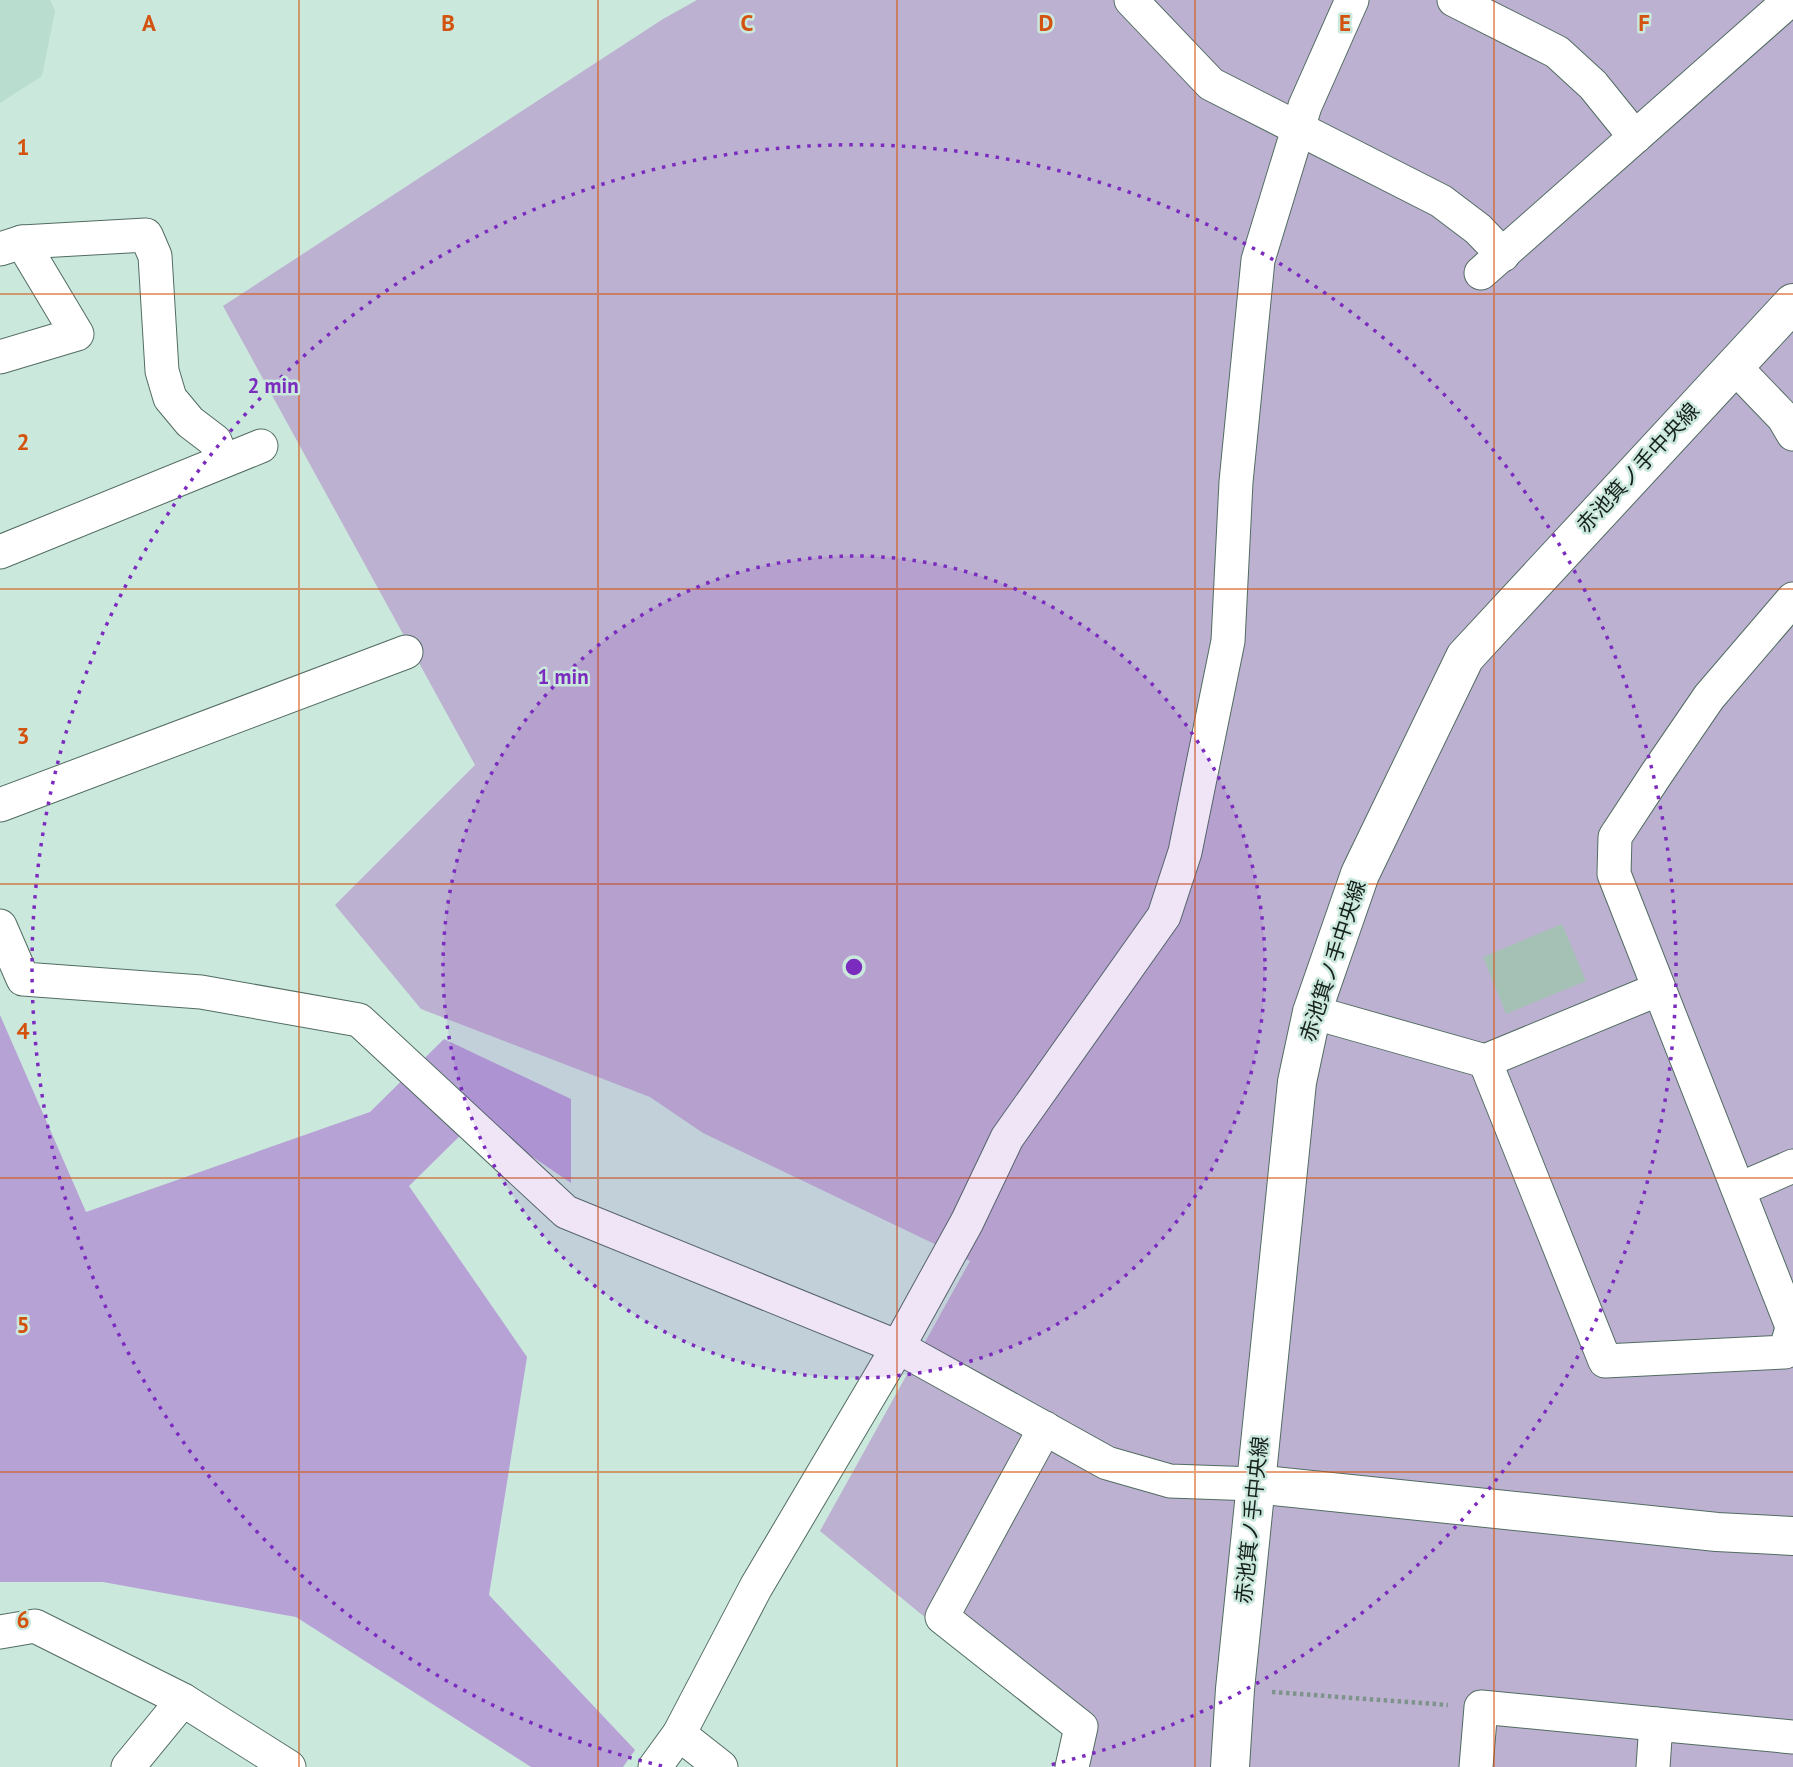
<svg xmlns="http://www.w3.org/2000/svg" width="1793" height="1767" viewBox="0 0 1793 1767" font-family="'PT Sans','Noto Sans JP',sans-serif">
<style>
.built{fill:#b9ddce}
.green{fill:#bdb1d1}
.forest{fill:#b6a2d5}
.building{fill:#a5c1b6}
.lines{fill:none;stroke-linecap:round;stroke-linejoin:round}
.street-casing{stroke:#526c62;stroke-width:35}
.secondary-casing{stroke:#526c62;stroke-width:40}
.path{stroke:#7e938b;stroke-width:4.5;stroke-dasharray:3.5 3.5;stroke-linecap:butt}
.street{stroke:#fff;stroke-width:33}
.secondary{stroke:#fff;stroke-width:38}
.grid{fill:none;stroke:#d3530e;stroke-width:2;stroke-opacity:0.55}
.ring{fill:none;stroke:#7b2cbf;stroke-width:3.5;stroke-dasharray:3.5 7}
.labels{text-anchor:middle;stroke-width:5;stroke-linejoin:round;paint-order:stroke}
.street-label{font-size:21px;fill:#16201c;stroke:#cbe8dd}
.grid-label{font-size:23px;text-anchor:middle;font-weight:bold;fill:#d3530e;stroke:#cbe8dd;stroke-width:5;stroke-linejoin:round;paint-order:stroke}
.centre{fill:#7b2cbf;stroke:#cbe8dd;stroke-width:3.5}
.ring-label{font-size:21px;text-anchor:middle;font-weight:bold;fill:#7b2cbf;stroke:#cbe8dd;stroke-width:5;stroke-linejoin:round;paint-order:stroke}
</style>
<rect width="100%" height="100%" fill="#cbe8dd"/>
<!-- built -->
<polygon class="built" points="0,0 50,0 55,11 42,76 0,103"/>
<!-- green -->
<polygon class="green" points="697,0 1793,0 1793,1767 1073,1767 1078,1743 820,1531 970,1261 703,1133 650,1097 421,1009 335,905 475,765 223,306 663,19"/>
<!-- forest -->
<polygon class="forest" points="0,1015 86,1212 370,1112 444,1039 571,1099 571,1183 477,1119 409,1186 527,1357 489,1595 635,1750 623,1767 531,1767 296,1617 103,1582 0,1582"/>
<!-- building -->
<polygon class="building" points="1562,924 1586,981 1506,1014 1483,957"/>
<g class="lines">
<!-- street casing -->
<g class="street-casing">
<g id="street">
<polyline points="1131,0 1211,84 1441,201 1478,229 1503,255"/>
<polyline points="1454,0 1557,52 1593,85 1635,137"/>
<polyline points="22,242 146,235 155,256 162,371 170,398 190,422 215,441 223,461"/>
<polyline points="0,249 22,242 77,334 0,357"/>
<polyline points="1481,273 1790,0"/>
<polyline points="1733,365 1783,417 1793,434"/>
<polyline points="0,552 261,446"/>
<polyline points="1793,599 1709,697 1657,773 1615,837 1614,874 1793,1329"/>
<polyline points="0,805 406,652"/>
<polyline points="0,926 23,979 201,992 359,1020 566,1212 898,1347 1107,1463 1170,1481 1255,1484"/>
<polyline points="1312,1012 1485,1061 1659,989"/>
<polyline points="1485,1061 1605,1361 1785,1352 1792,1328"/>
<polyline points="1740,1189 1793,1166"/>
<polyline points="1045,1428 942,1617 1081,1727 1072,1767"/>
<polyline points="0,1632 35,1626 183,1700 289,1767"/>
<polyline points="679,1734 721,1767"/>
<polyline points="128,1767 183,1700"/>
<polyline points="655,1767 679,1734 756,1587 898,1347 967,1222 1007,1138 1164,916 1185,852 1228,641 1236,482 1258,260 1305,106 1352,0"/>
<polyline points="1476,1767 1481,1707 1656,1724"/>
<polyline points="1653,1767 1656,1724 1793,1737"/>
</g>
</g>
<!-- secondary casing -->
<g class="secondary-casing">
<g id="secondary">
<polyline points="1255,1484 1717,1532 1793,1536"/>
<polyline points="1230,1767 1235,1689 1297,1082 1312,1012 1360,874 1465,657 1793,303"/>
</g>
</g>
<!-- path -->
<polyline class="path" points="1272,1692 1448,1705"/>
<!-- street -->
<use href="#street" class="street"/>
<!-- secondary -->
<use href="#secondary" class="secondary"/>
</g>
<!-- grid -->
<path class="grid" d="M299,0V1767M598,0V1767M897,0V1767M1195,0V1767M1494,0V1767M0,294H1793M0,589H1793M0,884H1793M0,1178H1793M0,1472H1793"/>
<!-- distance rings -->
<circle cx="854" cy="967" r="411" fill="#7b2cbf" fill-opacity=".12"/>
<g class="ring">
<circle cx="854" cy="967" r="411"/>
<path d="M662 1766A822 822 0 1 1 1046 1766"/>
</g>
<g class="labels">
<!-- street labels -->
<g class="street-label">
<text transform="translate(1638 468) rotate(-47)" y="7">赤池箕ノ手中央線</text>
<text transform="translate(1333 961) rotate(-72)" y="7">赤池箕ノ手中央線</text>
<text transform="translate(1252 1520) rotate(-84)" y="7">赤池箕ノ手中央線</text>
</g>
</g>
<g class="grid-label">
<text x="149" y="31">A</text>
<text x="448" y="31">B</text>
<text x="747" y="31">C</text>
<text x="1046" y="31">D</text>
<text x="1345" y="31">E</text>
<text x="1644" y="31">F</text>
<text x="23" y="155">1</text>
<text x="23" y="450">2</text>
<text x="23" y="744">3</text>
<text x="23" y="1039">4</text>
<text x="23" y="1333">5</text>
<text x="23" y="1628">6</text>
</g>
<circle cx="854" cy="967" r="10" class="centre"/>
<g class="ring-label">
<text x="273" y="393">2 min</text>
<text x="563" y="684">1 min</text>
</g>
</svg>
